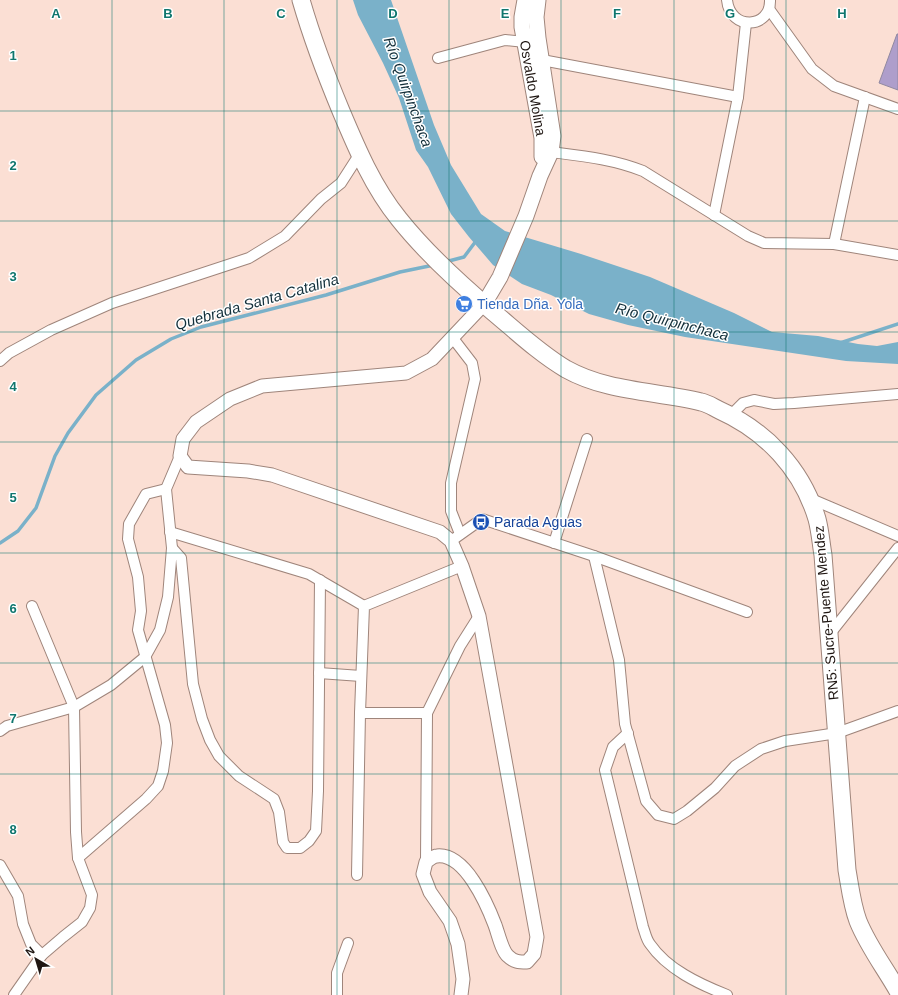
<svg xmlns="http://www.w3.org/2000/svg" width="898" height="995" viewBox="0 0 898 995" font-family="Helvetica,sans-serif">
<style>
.water{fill:#7ab1c9}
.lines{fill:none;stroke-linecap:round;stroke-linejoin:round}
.stream{stroke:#7ab1c9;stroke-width:3.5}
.building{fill:#ae9ecb;stroke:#9189a0}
.minor-casing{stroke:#9f857b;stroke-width:12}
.tertiary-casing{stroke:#9f857b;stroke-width:15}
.secondary-casing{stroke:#9f857b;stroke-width:17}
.trunk-casing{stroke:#9f857b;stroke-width:19}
.minor{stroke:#fff;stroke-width:10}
.tertiary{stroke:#fff;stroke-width:13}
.secondary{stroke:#fff;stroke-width:15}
.trunk{stroke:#fff;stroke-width:17}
.grid{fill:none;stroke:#0f766e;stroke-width:1;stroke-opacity:0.55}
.labels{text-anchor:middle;stroke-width:3;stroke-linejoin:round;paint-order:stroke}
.street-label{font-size:14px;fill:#1f1612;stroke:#fff}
.shop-label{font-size:14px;fill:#366cbe;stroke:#fff;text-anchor:start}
.transit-label{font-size:14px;fill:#164399;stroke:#fff;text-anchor:start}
.water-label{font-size:15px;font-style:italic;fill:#132f3a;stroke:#fff}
.grid-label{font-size:13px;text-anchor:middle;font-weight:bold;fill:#0f766e;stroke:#fff;stroke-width:3;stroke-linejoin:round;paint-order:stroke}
</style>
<rect width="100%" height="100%" fill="#fbdfd4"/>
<!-- water -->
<polygon class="water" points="353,0 391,0 434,125 451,165 481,214 505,231 581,254 650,277 734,313 772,332 818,336 858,344 877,346 898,342 898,364 846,361 685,337 628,325 589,314 551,295 522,284 493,265 469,237 451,214 428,167 416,150 399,98 383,63 358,15"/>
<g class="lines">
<!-- stream -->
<g class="stream">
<polyline points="445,262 464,257 476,241"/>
<polyline points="840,343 898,324"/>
<polyline points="0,543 18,531 36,508 55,456 68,433 96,395 136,360 171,339 201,327 326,295 400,272 434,265"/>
</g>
</g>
<!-- building -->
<polygon class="building" points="897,34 898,34 898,90 879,83"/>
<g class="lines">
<!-- minor casing -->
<g class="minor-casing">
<g id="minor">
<path d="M727,0C730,31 771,29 770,0"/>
<polyline points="769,9 812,69 834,86 898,109"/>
<polyline points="438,58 505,40 525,42 529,41"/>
<polyline points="536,62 542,60 738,97"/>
<path d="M551,152C582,156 613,159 643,171L748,236L764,243L834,244L898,255"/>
<polyline points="714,215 738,97 746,23"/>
<polyline points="834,244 865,97"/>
<polyline points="452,337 472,363 475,379 451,483 451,511 460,534"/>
<polyline points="0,361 9,353 51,330 112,303 249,258 285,236 321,199 341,183 359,155"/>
<polyline points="731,415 743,403 754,400 774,404 794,403 898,394"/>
<polyline points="809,498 898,536"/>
<polyline points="170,532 309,574 364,606"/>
<polyline points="451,541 482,519 594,556 747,612"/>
<polyline points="554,543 587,439"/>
<polyline points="172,548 181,558 193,684 202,719 210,740 219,756 239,776 274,799 279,812 283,842 287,848 300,848 309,841 316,831 318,791 320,580"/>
<polyline points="594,556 619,660 625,724 646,801 658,815 674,819 687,811 715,788 735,766 761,749 785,741 837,733 898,711"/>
<polyline points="829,635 898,548"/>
<polyline points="319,673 361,676"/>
<polyline points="360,713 427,713"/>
<polyline points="0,731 7,726 74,707 111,685 145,657 160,630 168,597 172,548 166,489 180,456"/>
<path d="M628,733L613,747L605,770L643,927C645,932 646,939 650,944C667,969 699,984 727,995"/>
<polyline points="78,858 146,799 158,786 163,771 167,743 165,725 138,630 141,611 138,577 128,539 129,524 146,494 166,489"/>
<polyline points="426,862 427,713 460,646 479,616"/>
<polyline points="0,865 18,896 23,924 31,944 42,955"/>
<polyline points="357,875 360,713 364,606 462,566"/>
<polyline points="14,995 42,955 63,937 82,922 90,908 92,895 78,858 76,832 74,707 32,606"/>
<polyline points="337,995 337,973 348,943"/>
</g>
</g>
<!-- tertiary casing -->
<g class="tertiary-casing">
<path id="tertiary" d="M461,995L463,979L458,944L450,921L430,892L423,874L426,862C429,860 433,856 437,856C465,853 487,904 495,925C498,933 502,951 508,956C514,962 519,962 527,962L534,954L537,937L479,616L462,566L451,541L440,532L272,475L248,471L188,467L180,456L183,439L196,422L230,399L262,386L406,373L432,359L484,304"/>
</g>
<!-- secondary casing -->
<g class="secondary-casing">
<g id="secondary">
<polyline points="525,0 522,17 522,27 542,138 542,157"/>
<polyline points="484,304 500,277 526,216 540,176 551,152 553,136 538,38 536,17 538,0"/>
</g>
</g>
<!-- trunk casing -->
<g class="trunk-casing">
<path id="trunk" d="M301,0C312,38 326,75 341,111C357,149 373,187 399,219C426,253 459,283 492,311C516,331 539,353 566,369C607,392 656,391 701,402C707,403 713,407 719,410C766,431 802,469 817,519C820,530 821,543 823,555L847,870C850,887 852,905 858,921C868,946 885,968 898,991"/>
</g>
<!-- minor -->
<use href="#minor" class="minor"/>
<!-- tertiary -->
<use href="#tertiary" class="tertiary"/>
<!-- secondary -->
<use href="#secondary" class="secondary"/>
<!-- trunk -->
<use href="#trunk" class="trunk"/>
</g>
<!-- grid -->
<path class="grid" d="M112,0V995M224,0V995M337,0V995M449,0V995M561,0V995M674,0V995M786,0V995M0,111H898M0,221H898M0,332H898M0,442H898M0,553H898M0,663H898M0,774H898M0,884H898"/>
<!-- icons -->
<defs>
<g id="supermarket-disc" transform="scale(0.9)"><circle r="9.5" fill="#3f7fe0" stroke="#fff"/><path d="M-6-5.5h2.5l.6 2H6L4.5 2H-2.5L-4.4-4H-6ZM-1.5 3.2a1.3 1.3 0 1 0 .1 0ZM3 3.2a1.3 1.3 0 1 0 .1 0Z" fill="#fff"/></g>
<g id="bus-disc" transform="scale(0.9)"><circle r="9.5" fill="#1a4fb4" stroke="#fff"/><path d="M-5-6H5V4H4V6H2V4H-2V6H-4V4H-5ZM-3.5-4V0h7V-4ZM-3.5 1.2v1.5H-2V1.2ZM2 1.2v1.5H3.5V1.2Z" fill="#fff"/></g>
</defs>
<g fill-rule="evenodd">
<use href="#supermarket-disc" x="464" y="304"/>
<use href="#bus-disc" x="481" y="522"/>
</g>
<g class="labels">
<!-- street labels -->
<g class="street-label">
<text transform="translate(533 88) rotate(80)" y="5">Osvaldo Molina</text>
<text transform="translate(826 613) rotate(-95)" y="5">RN5: Sucre-Puente Mendez</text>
</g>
<!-- shop labels -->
<g class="shop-label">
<text x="477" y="309">Tienda Dña. Yola</text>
</g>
<!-- transit labels -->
<g class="transit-label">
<text x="494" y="527">Parada Aguas</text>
</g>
<!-- water labels -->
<g class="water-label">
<text transform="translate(408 92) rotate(70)" y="5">Río Quirpinchaca</text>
<text transform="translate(257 302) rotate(-16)" y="5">Quebrada Santa Catalina</text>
<text transform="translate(672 322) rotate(14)" y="5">Río Quirpinchaca</text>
</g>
</g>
<g class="grid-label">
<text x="56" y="18">A</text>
<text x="168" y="18">B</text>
<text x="281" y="18">C</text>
<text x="393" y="18">D</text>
<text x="505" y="18">E</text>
<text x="617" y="18">F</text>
<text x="730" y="18">G</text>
<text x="842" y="18">H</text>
<text x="13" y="60">1</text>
<text x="13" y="170">2</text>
<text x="13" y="281">3</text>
<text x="13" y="391">4</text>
<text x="13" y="502">5</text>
<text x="13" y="613">6</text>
<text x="13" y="723">7</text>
<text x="13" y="834">8</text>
</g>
<!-- north arrow -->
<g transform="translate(36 959) rotate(322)" stroke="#ffffff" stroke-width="3" paint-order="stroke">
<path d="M0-3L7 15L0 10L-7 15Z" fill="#1f1612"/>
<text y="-6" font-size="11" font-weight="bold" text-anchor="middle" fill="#1f1612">N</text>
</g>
</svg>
